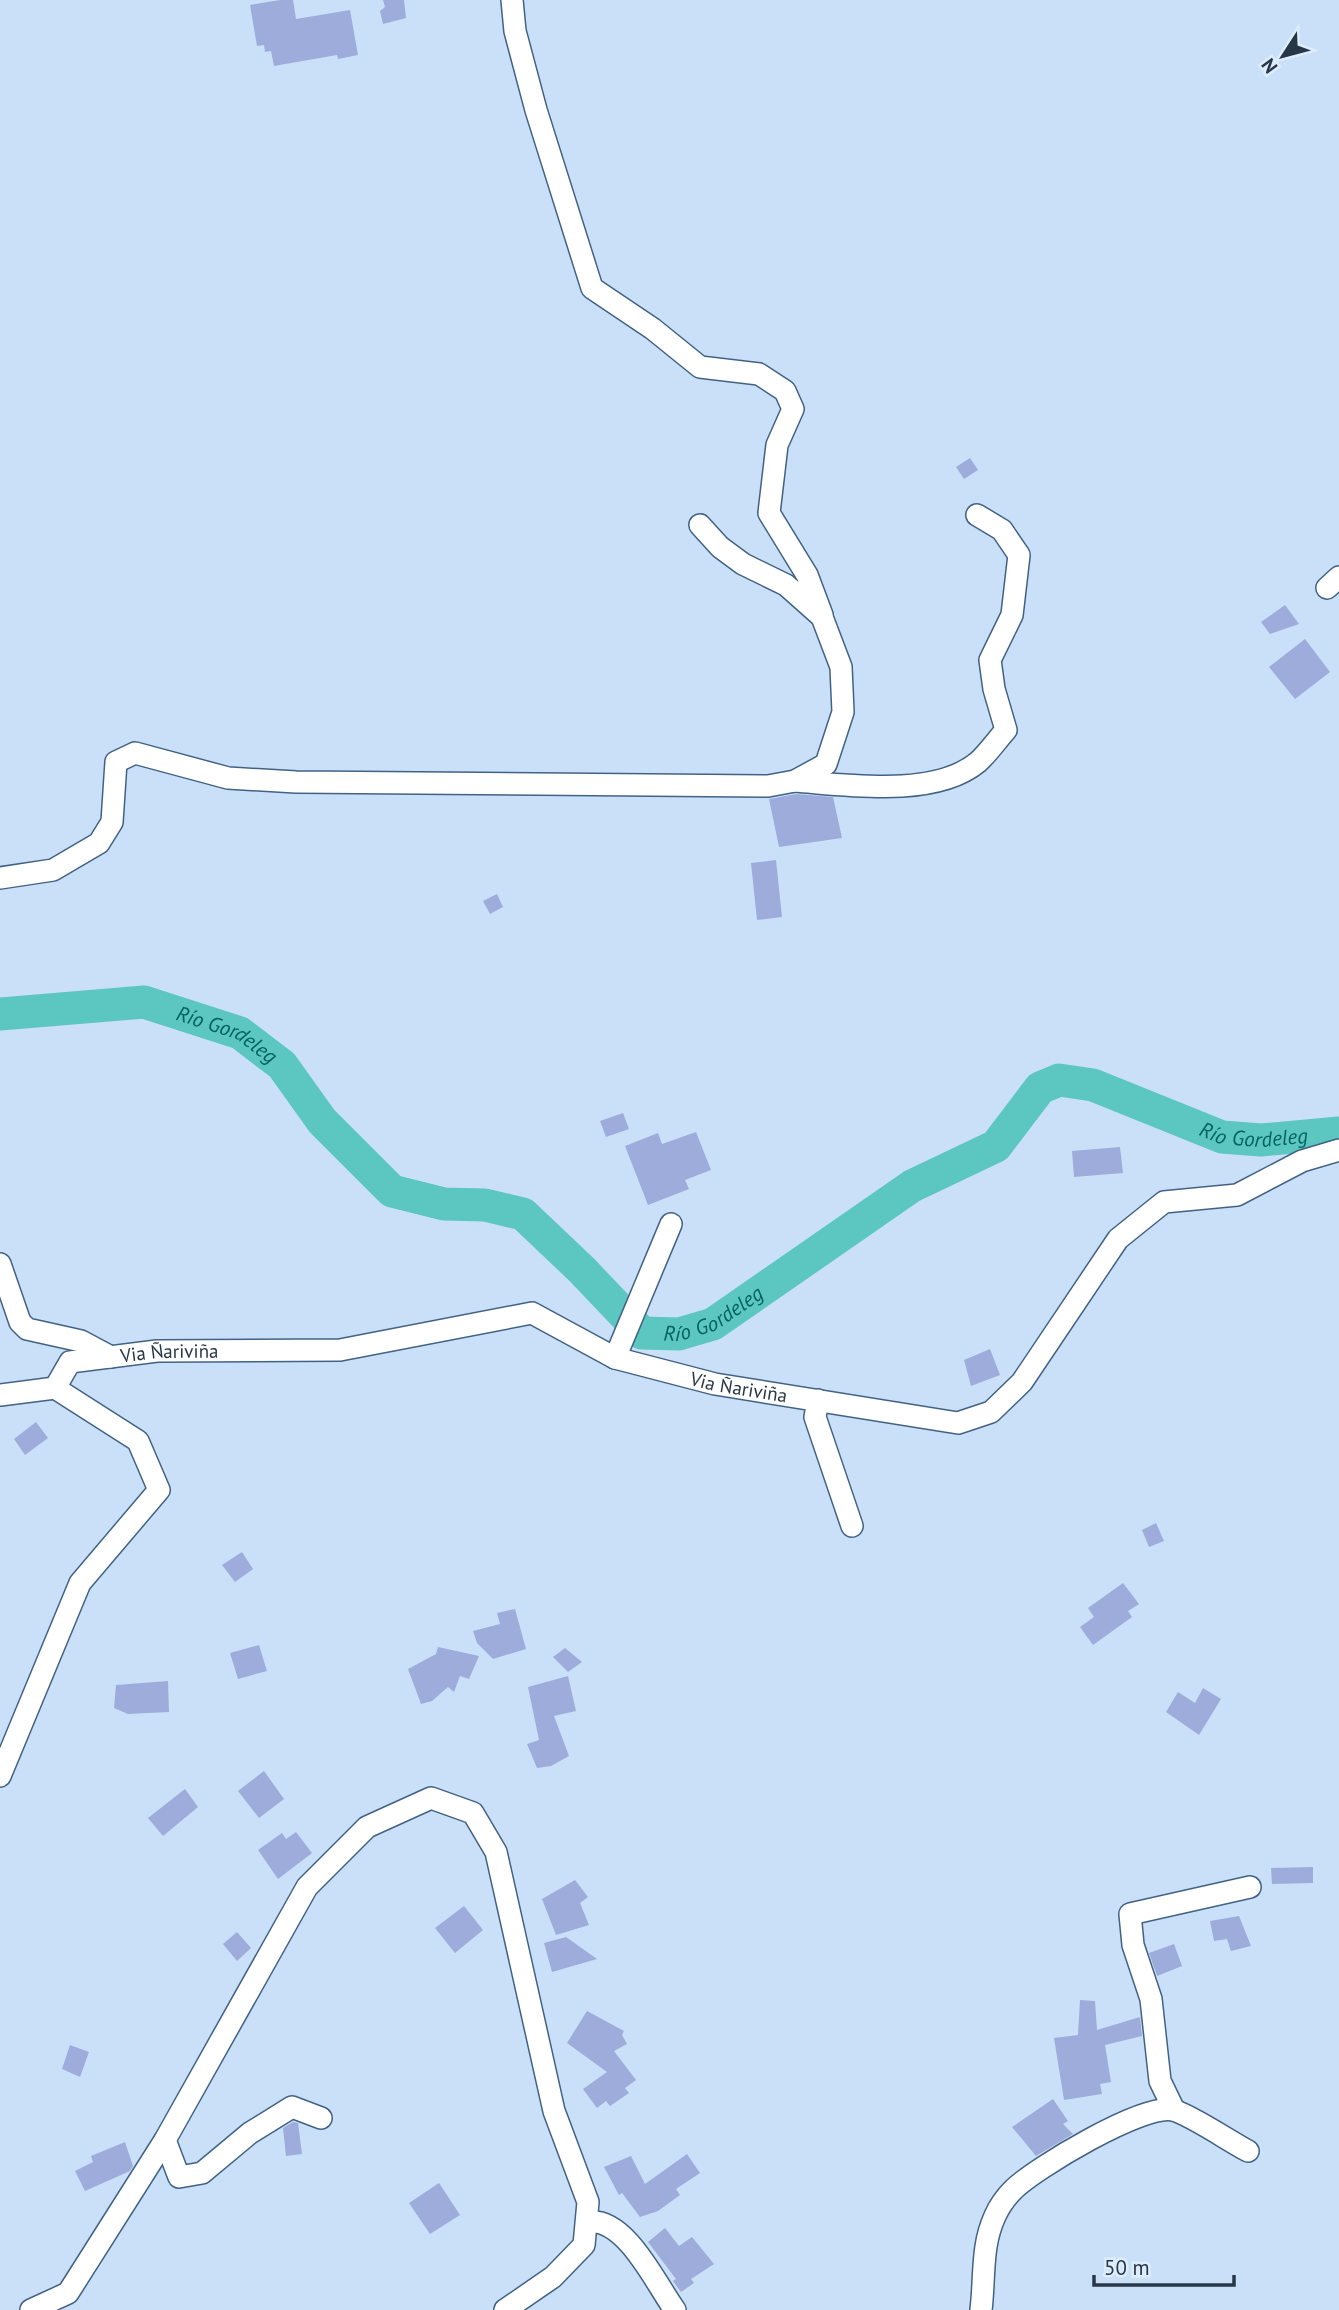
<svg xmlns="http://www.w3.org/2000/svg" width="1339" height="2310" viewBox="0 0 1339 2310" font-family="'PT Sans',sans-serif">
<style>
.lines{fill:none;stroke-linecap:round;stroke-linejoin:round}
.river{stroke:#5cc6c0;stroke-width:33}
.building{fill:#9dacda}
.minor-casing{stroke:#416285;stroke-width:24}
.minor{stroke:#fff;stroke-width:21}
.labels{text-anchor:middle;stroke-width:5;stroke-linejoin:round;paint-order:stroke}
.street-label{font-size:19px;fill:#283747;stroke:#deedfd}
.water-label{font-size:21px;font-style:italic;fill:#046360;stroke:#deedfd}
</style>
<rect width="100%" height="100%" fill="#cae0f9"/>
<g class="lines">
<!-- river -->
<path class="river" id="s1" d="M0,1014L144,1002L240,1033L282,1065L322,1121L392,1191L444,1204L485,1205L523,1214L582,1270L642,1333L679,1334L713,1324L912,1186L996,1146L1040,1088L1059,1080L1093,1085L1222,1137L1261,1140L1339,1133"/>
</g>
<!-- building -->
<g class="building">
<polygon points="280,0 293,0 296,19 350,10 358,55 338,59 337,55 274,66 271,51 265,52 264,45 257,46 250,5"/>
<polygon points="383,0 404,0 406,18 383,24 380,11 385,7"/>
<polygon points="970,458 978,470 964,479 956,467"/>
<polygon points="1285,605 1299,624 1270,634 1261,622"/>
<polygon points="1305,639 1330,672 1295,699 1269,667"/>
<polygon points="796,794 833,797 842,838 779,847 769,799"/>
<polygon points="776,860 782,917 757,920 751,863"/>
<polygon points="497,894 503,907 490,914 483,901"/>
<polygon points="623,1113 629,1129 606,1137 600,1121"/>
<polygon points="696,1132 711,1170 685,1180 689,1189 648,1205 625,1146 658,1133 662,1144"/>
<polygon points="1120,1147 1123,1173 1074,1177 1072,1151"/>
<polygon points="990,1349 1000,1375 971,1386 964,1360"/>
<polygon points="36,1422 48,1438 25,1455 14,1439"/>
<polygon points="1156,1523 1164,1541 1149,1547 1142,1530"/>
<polygon points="242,1552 253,1569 235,1582 222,1565"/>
<polygon points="1123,1583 1139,1604 1128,1611 1132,1617 1093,1645 1080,1627 1094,1617 1088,1608"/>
<polygon points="515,1609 526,1649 493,1659 477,1643 473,1631 500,1624 497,1613"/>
<polygon points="259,1645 267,1671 238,1679 230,1653"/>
<polygon points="438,1647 479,1656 469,1679 460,1676 454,1692 448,1687 432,1701 421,1704 408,1669 436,1654"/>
<polygon points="565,1648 582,1662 568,1672 553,1657"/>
<polygon points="568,1676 576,1711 554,1716 569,1756 551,1766 537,1768 527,1744 539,1740 528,1687"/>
<polygon points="168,1681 169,1712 128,1714 114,1708 116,1685"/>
<polygon points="1203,1688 1221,1699 1199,1735 1166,1712 1178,1692 1195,1703"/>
<polygon points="264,1771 284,1799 259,1818 238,1791"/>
<polygon points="185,1789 198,1807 163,1836 148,1818"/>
<polygon points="296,1832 312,1853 278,1879 258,1850 282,1833 286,1839"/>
<polygon points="1313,1867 1313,1883 1272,1884 1271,1868"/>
<polygon points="575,1880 588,1897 580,1903 589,1925 556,1935 542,1899"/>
<polygon points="464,1906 483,1930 455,1953 435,1928"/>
<polygon points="1239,1916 1251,1946 1231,1951 1227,1939 1214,1941 1210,1921"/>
<polygon points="237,1932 251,1948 237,1961 223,1944"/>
<polygon points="566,1937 597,1959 552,1972 544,1943"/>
<polygon points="1174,1944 1182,1966 1157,1976 1149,1953"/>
<polygon points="1080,2000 1095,2001 1097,2030 1140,2017 1142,2036 1105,2045 1111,2082 1100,2084 1102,2094 1064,2100 1054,2038 1078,2035"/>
<polygon points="587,2011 624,2031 622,2035 627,2044 614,2051 636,2080 625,2088 629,2093 610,2106 606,2101 597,2108 583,2089 607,2072 567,2043"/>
<polygon points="70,2045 89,2052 80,2077 62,2069"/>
<polygon points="1053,2099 1068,2121 1063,2124 1073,2134 1036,2156 1012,2127"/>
<polygon points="293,2122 298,2123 302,2154 286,2156 283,2128"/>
<polygon points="125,2142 133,2166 130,2171 85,2191 75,2171 93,2162 91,2156"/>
<polygon points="687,2154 700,2173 676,2189 680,2195 658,2211 640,2217 622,2193 619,2195 604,2167 631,2156 645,2184"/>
<polygon points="439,2183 460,2215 430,2234 409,2203"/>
<polygon points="665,2228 679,2246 692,2237 714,2264 691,2279 694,2283 681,2292 673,2281 676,2279 648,2242"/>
</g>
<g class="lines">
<!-- minor casing -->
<g class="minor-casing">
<g id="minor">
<polyline points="512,0 515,31 536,110 592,288 653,329 700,367 759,374 785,391 793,409 777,445 769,513 807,575 822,615"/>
<polyline points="1327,588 1339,577"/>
<path d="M795,781C848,785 935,798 978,762C988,753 997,740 1006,730L994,689L990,660L1012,615L1019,555L1002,530L977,515"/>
<polyline points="0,878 53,870 99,843 112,822 116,762 135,753 228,778 296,782 768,786 795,781 826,764 843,712 841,667 822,617 786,585 743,564 720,547 700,525"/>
<polyline points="0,1264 20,1322 27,1329 81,1341 111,1357"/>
<polyline points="615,1358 671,1224"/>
<path id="s2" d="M55,1388L70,1362L157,1351L340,1350L532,1313L615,1358L715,1384L958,1423L991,1412L1022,1382L1118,1239L1164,1202L1237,1195L1302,1161L1339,1150"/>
<polyline points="0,1395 55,1388 138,1441 159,1490 80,1583 0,1776"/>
<polyline points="818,1400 815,1417 852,1526"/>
<polyline points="1174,2110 1160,2081 1151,1999 1133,1945 1130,1914 1250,1887"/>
<polyline points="165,2140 179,2177 202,2173 250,2133 292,2107 321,2118"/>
<path d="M589,2222C626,2218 656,2284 675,2310"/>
<polyline points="31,2310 68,2293 165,2140 307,1887 367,1827 431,1798 473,1813 496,1852 554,2111 588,2202 584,2245 553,2277 505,2310"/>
<path d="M981,2310C985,2277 981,2246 995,2216C999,2207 1006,2197 1013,2190C1035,2168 1144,2103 1173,2110C1191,2115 1229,2141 1248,2151"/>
</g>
</g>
<!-- minor -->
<use href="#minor" class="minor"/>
</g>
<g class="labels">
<!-- street labels -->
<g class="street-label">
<text dy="7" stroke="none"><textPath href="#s2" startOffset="130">Via Ñariviña</textPath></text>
<text dy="7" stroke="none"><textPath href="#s2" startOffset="718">Via Ñariviña</textPath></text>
</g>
<!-- water labels -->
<g class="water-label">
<text dy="7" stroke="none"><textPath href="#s1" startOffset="234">Río Gordeleg</textPath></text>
<text dy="7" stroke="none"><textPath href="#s1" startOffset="1474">Río Gordeleg</textPath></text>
<text dy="7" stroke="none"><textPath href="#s1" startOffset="844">Río Gordeleg</textPath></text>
</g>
</g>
<!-- north arrow -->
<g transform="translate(1283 56) rotate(234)" stroke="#deedfd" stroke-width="5" paint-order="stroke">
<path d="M0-5L12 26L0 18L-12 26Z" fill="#283747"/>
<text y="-10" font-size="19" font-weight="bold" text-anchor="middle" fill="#283747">N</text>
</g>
<!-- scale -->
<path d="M1094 2275v10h140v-10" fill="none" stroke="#283747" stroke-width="3.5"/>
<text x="1104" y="2275" font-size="21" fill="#283747" stroke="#deedfd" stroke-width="5" paint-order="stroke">50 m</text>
</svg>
